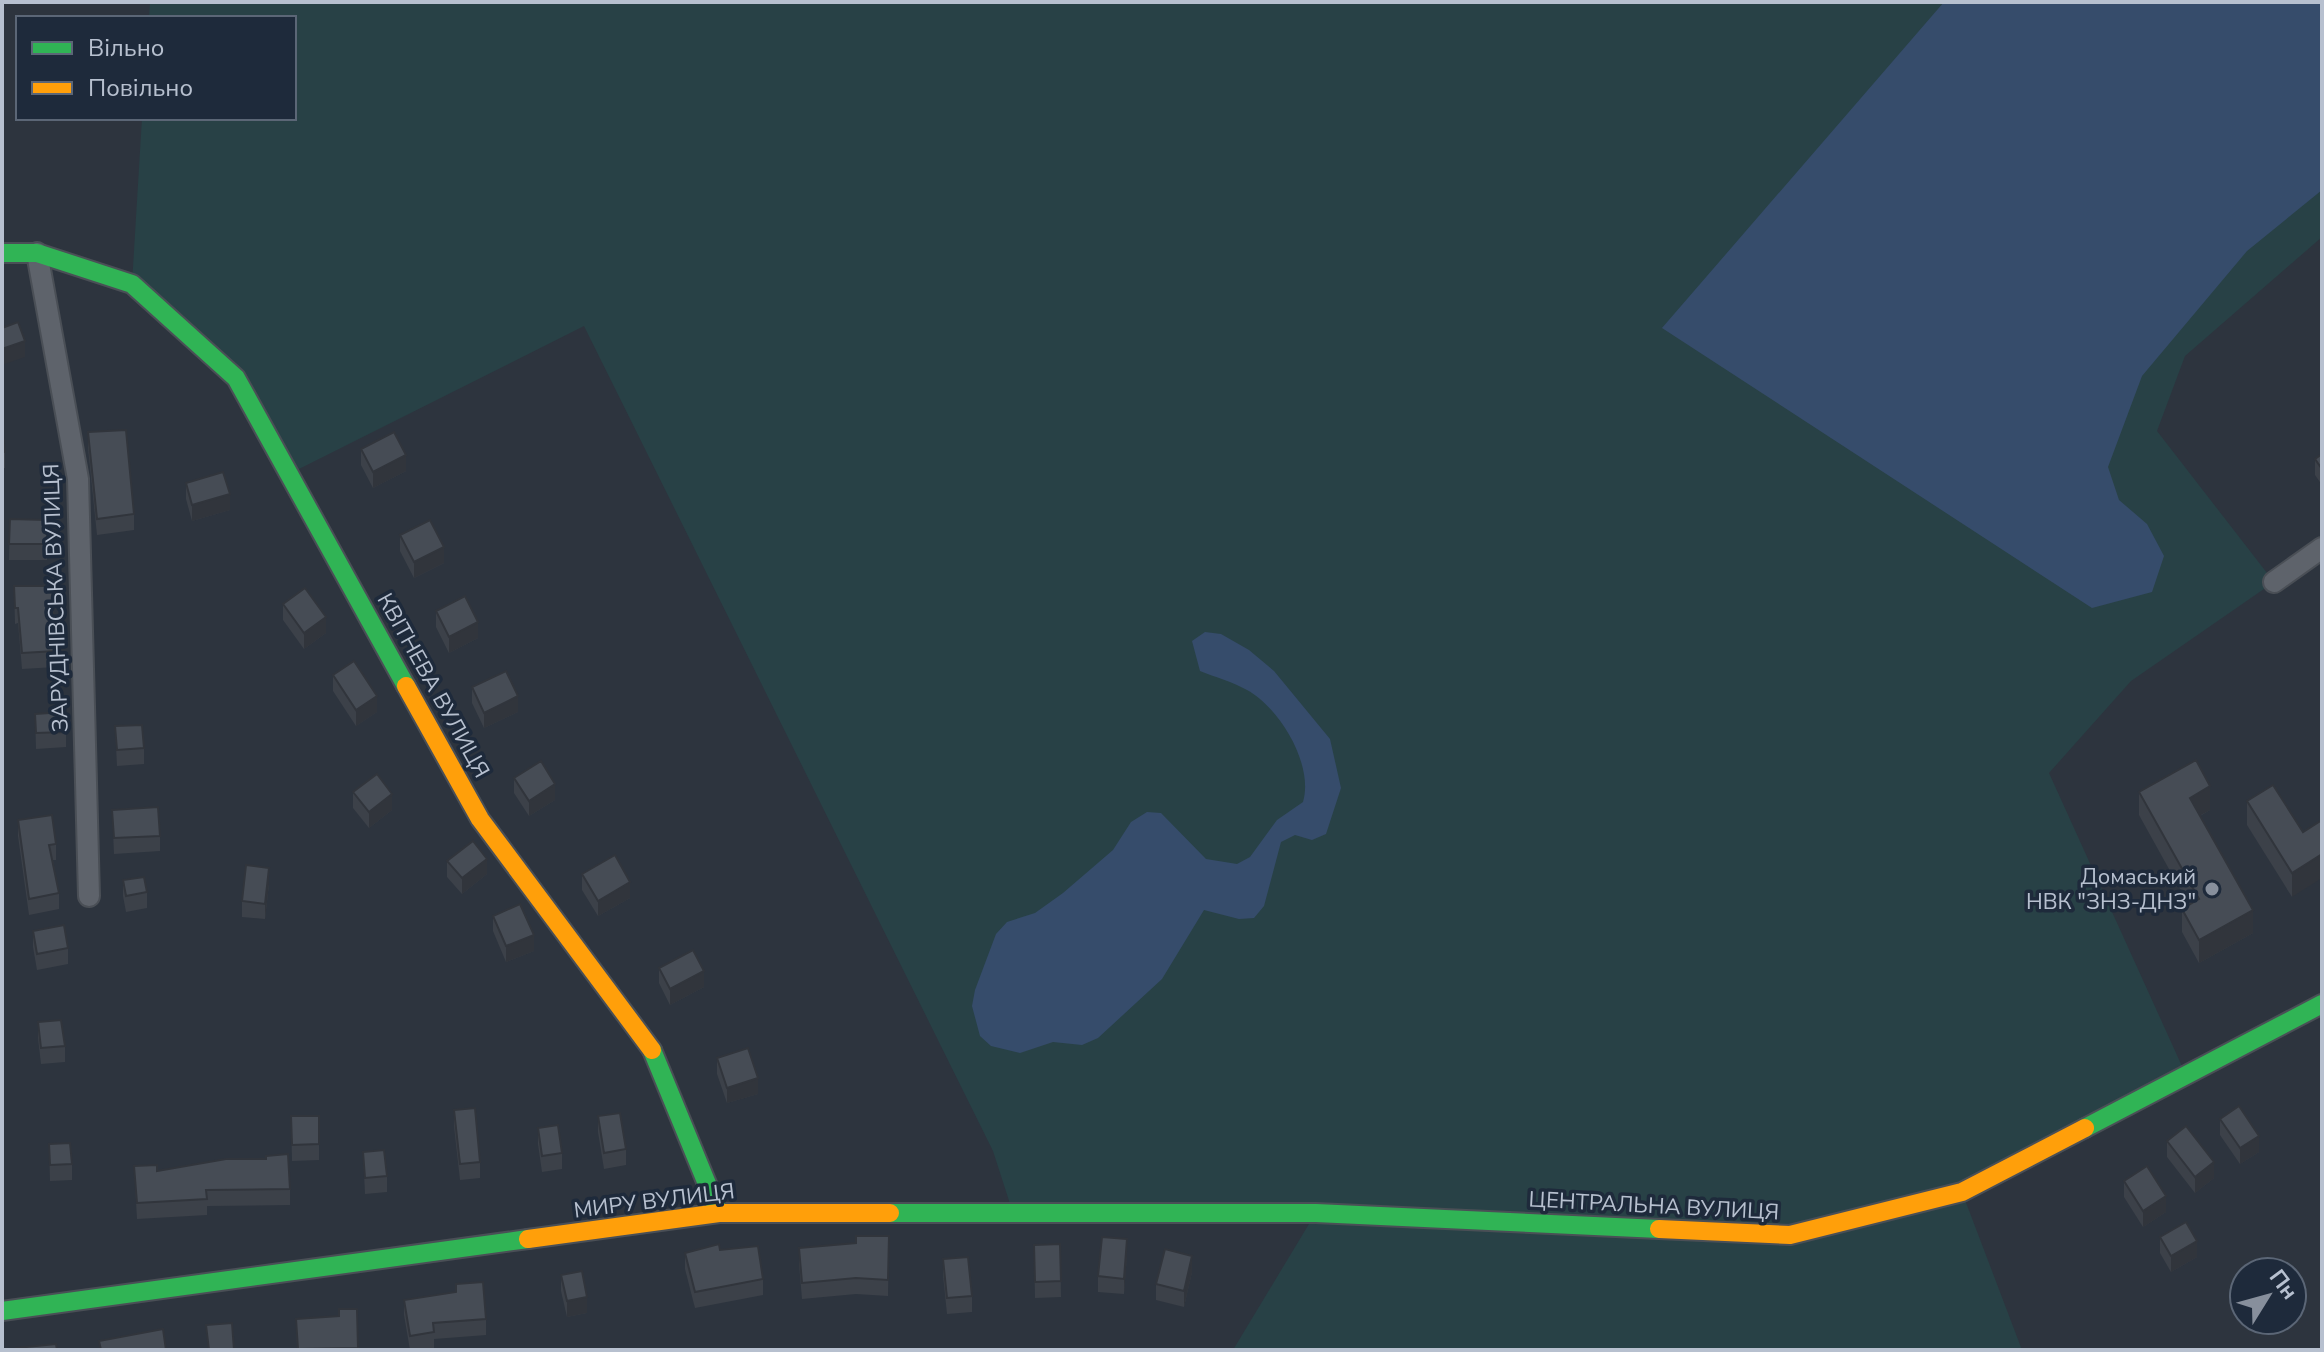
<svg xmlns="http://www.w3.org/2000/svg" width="2324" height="1352" viewBox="0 0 2324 1352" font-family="'Nunito Sans',sans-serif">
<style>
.green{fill:#284146}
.water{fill:#364c6b}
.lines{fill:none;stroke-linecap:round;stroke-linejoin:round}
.street-casing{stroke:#4a4f56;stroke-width:24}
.fast-casing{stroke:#4a4f56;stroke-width:22}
.slow-casing{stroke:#4a4f56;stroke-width:22}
.street{stroke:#5e636b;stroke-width:20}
.fast{stroke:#30b455;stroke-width:18}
.slow{stroke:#ff9f0a;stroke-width:18}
.wall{fill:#3c4149}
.shaded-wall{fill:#31353c}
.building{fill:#464c55;stroke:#31353c;stroke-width:2}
.poi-dot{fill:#878f9c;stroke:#1e2a3b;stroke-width:3}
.labels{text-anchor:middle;stroke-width:7;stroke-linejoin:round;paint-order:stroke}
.street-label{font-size:22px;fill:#b7c0cf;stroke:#1e2a3b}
.poi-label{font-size:22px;fill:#b7c0cf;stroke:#1e2a3b;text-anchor:end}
</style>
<rect width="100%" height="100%" fill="#2d343e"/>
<!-- green -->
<polygon class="green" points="150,2 2322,2 2322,237 2185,356 2157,431 2274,582 2131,681 2049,773 2186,1075 1962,1192 2022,1350 1233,1350 1315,1214 1013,1213 993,1151 584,326 289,474 236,378 132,284 142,118 294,118 294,18 149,18"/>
<!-- water -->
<g class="water">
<polygon points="1944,2 2322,2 2322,190 2247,251 2142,376 2108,467 2119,500 2147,524 2164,556 2152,592 2092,608 1662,328"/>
<path d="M1205,632L1221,634L1249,650L1274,671L1330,739L1341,788L1326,834L1312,840L1295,835L1281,842L1264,906L1254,918L1239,919L1204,910L1162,979L1098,1038L1082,1045L1053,1042L1020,1053L991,1046L980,1036L972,1006L975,990L996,934L1007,922L1035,913L1063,893L1113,850L1131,822L1147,812L1161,813L1206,859L1237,864L1250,857L1277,820L1303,802C1314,765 1280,708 1247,690C1233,682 1215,677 1200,671L1192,641Z"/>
</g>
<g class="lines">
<!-- street casing -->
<g class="street-casing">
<g id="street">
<polyline points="37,253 78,479 89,896"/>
<polyline points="2274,582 2322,548"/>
</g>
</g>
<!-- fast casing -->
<g class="fast-casing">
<g id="fast">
<polyline points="2,253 37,253 132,284 236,378 406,686"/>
<polyline points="652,1050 719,1213"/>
<polyline points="2085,1128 2322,1004"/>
<polyline points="890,1213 1316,1213 1659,1229"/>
<polyline points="2,1311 528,1239"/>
</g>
</g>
<!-- slow casing -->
<g class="slow-casing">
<g id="slow">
<polyline points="406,686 480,819 652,1050"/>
<polyline points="1659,1229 1790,1235 1962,1192 2085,1128"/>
<polyline points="528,1239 719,1213 890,1213"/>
</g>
</g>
<!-- street -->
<use href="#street" class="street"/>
<!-- fast -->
<use href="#fast" class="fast"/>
<!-- slow -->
<use href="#slow" class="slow"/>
</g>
<!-- wall -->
<g class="wall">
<polygon points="2,427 5,452 5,468 2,468"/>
<polygon points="88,432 134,514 134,530 97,535 88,448"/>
<polygon points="361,449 406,471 373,488 361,465"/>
<polygon points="2322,454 2322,485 2315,475 2315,459"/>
<polygon points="186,483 230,510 192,521 186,499"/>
<polygon points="10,519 47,520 47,560 9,560"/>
<polygon points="400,535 444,563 414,578 400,551"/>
<polygon points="14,586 56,651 56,667 22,669 18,623 15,624"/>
<polygon points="283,604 326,633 304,649 283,620"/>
<polygon points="436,611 478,638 449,653 436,627"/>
<polygon points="333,675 377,712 356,726 333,691"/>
<polygon points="472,687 518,712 484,728 472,703"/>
<polygon points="35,714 66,732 66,747 36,749"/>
<polygon points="115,726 144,748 144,764 117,766"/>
<polygon points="514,778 555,800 529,816 514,793"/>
<polygon points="353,792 392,810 369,828 353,808"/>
<polygon points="2139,792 2210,810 2200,816 2253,933 2199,963 2182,932 2182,909 2189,905 2139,815"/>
<polygon points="2247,801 2303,832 2292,897 2247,825"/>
<polygon points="112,810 160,836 160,851 114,854"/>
<polygon points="18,820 56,844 56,860 53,860 59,893 59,909 29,915 18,836"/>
<polygon points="447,861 487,874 462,894 447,877"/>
<polygon points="582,874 630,898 598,916 582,890"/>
<polygon points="123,880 147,892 147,908 126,912 123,896"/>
<polygon points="269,884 265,919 242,917 242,901"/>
<polygon points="493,916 534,951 506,962 493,931"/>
<polygon points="33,931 68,948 68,964 37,970 33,947"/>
<polygon points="659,968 704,987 670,1005 659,983"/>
<polygon points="38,1022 65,1046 65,1062 41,1064 38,1038"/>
<polygon points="717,1058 758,1094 727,1103 717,1074"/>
<polygon points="454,1110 480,1162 480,1178 460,1180 454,1126"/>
<polygon points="291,1116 319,1144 319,1160 292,1161"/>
<polygon points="598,1116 626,1149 626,1165 604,1169 598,1132"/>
<polygon points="2220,1119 2259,1152 2240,1164 2220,1135"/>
<polygon points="538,1128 562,1153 562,1169 542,1172 538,1144"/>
<polygon points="2167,1141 2214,1178 2195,1193 2167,1157"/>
<polygon points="49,1144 72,1164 72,1180 50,1181"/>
<polygon points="363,1152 387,1176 387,1192 365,1194"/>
<polygon points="134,1166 157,1171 290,1189 290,1205 207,1206 207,1215 137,1219"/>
<polygon points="2124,1181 2166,1212 2143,1227 2124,1197"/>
<polygon points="889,1236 888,1296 856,1294 802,1299 799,1264 799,1248 856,1243"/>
<polygon points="2160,1237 2197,1257 2171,1272 2160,1253"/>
<polygon points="1060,1244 1061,1297 1035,1298 1034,1245"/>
<polygon points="720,1250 763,1279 763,1295 695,1308 685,1269 685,1253"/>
<polygon points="1127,1255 1124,1294 1098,1292 1098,1276"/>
<polygon points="943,1259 972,1296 972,1312 947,1314 943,1275"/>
<polygon points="1192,1272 1184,1307 1156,1300 1156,1284"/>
<polygon points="561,1275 587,1313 567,1317 561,1291"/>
<polygon points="456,1284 486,1319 486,1335 434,1339 434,1348 410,1350 404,1315 404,1300 456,1292"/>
<polygon points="357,1309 358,1350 297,1350 296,1319 339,1316"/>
</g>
<!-- shaded-wall -->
<g class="shaded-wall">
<polygon points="25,341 25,357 2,365 2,349"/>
<polygon points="406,455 406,471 373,488 373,472"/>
<polygon points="230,494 230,510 192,521 192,505"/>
<polygon points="444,547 444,563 414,578 414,562"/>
<polygon points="326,617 326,633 304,649 304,633"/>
<polygon points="478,622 478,638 449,653 449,637"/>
<polygon points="377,696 377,712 356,726 356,710"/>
<polygon points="518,696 518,712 484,728 484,713"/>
<polygon points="555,784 555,800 529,816 529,801"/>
<polygon points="2210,786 2210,810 2190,821 2190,798"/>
<polygon points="392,794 392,810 369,828 369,812"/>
<polygon points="2322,854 2322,878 2292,897 2292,873"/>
<polygon points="487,859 487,874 462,894 462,878"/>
<polygon points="269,868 269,884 265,919 265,904"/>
<polygon points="630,882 630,898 598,916 598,901"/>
<polygon points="2253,910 2253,933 2199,963 2199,940"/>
<polygon points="534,935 534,951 506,962 506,946"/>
<polygon points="704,971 704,987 670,1005 670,989"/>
<polygon points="758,1078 758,1094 727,1103 727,1088"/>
<polygon points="2259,1136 2259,1152 2240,1164 2240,1148"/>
<polygon points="2214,1162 2214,1178 2195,1193 2195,1177"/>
<polygon points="2166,1196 2166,1212 2143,1227 2143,1211"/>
<polygon points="1127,1239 1127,1255 1124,1294 1124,1279"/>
<polygon points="2197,1241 2197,1257 2171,1272 2171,1256"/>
<polygon points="1192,1256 1192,1272 1184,1307 1184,1291"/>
<polygon points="587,1297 587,1313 567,1317 567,1301"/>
</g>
<!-- building -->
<g class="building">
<polygon points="18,322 25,341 2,349 2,328"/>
<polygon points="2,427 5,452 2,452"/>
<polygon points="126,430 134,514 97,519 88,432"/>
<polygon points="394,432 406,455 373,472 361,449"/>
<polygon points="2322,454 2322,469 2315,459"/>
<polygon points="223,472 230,494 192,505 186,483"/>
<polygon points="10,519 47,520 47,544 9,544"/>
<polygon points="430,520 444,547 414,562 400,535"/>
<polygon points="14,586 52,586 56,651 22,653 18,608 15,608"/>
<polygon points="305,588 326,617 304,633 283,604"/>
<polygon points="465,596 478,622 449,637 436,611"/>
<polygon points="354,661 377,696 356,710 333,675"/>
<polygon points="506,671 518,696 484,713 472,687"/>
<polygon points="64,712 66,732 36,733 35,714"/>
<polygon points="142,725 144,748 117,750 115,726"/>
<polygon points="2196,760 2210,786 2190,798 2253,910 2199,940 2182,909 2199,899 2139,792"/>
<polygon points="541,761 555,784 529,801 514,778"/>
<polygon points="377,774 392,794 369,812 353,792"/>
<polygon points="2273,785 2303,832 2322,820 2322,854 2292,873 2247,801"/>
<polygon points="158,807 160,836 114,838 112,810"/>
<polygon points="52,815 56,844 49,845 59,893 29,899 18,820"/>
<polygon points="473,841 487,859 462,878 447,861"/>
<polygon points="615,855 630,882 598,901 582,874"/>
<polygon points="246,865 269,868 265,904 242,901"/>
<polygon points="144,877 147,892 126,896 123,880"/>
<polygon points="520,904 534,935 506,946 493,916"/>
<polygon points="64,925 68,948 37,954 33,931"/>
<polygon points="693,950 704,971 670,989 659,968"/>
<polygon points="61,1020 65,1046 41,1048 38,1022"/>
<polygon points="748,1048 758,1078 727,1088 717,1058"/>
<polygon points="2239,1106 2259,1136 2240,1148 2220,1119"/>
<polygon points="475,1108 480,1162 460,1164 454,1110"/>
<polygon points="620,1113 626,1149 604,1153 598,1116"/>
<polygon points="291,1116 319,1116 319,1144 292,1145"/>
<polygon points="558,1125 562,1153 542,1156 538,1128"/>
<polygon points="2186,1126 2214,1162 2195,1177 2167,1141"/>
<polygon points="70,1143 72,1164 50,1165 49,1144"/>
<polygon points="384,1150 387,1176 365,1178 363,1152"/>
<polygon points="288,1154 290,1189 206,1190 207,1199 137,1203 134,1166 157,1165 157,1171 226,1159 266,1159 266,1156"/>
<polygon points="2147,1166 2166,1196 2143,1211 2124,1181"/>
<polygon points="2186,1222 2197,1241 2171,1256 2160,1237"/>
<polygon points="856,1236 889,1236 888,1280 856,1278 802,1283 799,1248 856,1243"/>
<polygon points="1102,1237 1127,1239 1124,1279 1098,1276"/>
<polygon points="719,1244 720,1250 758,1246 763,1279 695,1292 685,1253"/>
<polygon points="1060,1244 1061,1281 1035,1282 1034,1245"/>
<polygon points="1165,1249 1192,1256 1184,1291 1156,1284"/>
<polygon points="968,1257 972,1296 947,1298 943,1259"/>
<polygon points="582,1271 587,1297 567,1301 561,1275"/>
<polygon points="483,1282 486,1319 433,1323 434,1332 410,1336 404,1300 456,1292 456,1284"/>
<polygon points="339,1309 357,1309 358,1348 298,1349 296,1319 339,1316"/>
<polygon points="232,1323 234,1350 209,1350 206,1325"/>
<polygon points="163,1329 166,1350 101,1350 99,1341"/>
<polygon points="56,1344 57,1350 16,1350 16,1348"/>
</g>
<!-- markers -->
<circle class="poi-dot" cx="2212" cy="889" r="8"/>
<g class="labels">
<!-- street labels -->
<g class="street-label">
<text transform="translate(55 598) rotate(-92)" y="8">ЗАРУДНІВСЬКА ВУЛИЦЯ</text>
<text transform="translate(434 685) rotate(61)" y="8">КВІТНЕВА ВУЛИЦЯ</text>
<text transform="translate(654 1200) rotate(-7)" y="8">МИРУ ВУЛИЦЯ</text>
<text transform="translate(1654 1205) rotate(3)" y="8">ЦЕНТРАЛЬНА ВУЛИЦЯ</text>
</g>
<!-- poi labels -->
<g class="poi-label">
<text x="2196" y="884">Домаський<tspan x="2196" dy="25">НВК "ЗНЗ-ДНЗ"</tspan></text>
</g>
</g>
<!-- border -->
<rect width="2324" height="1352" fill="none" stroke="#b7c0cf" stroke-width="8"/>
<!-- legend -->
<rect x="16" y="16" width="280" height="104" fill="#1e2a3b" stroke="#5b6676" stroke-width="2"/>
<rect x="32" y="42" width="40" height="12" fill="#30b455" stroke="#5b6676" stroke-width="2"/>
<text x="88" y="56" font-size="24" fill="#b7c0cf">Вільно</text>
<rect x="32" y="82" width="40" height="12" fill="#ff9f0a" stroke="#5b6676" stroke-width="2"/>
<text x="88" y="96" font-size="24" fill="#b7c0cf">Повільно</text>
<!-- north arrow -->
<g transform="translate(2268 1296) rotate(53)"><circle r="38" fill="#1e2a3b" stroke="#5b6676" stroke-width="2"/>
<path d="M0-6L14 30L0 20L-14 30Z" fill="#878f9c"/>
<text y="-12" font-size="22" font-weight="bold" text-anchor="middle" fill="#b7c0cf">Пн</text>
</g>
</svg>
